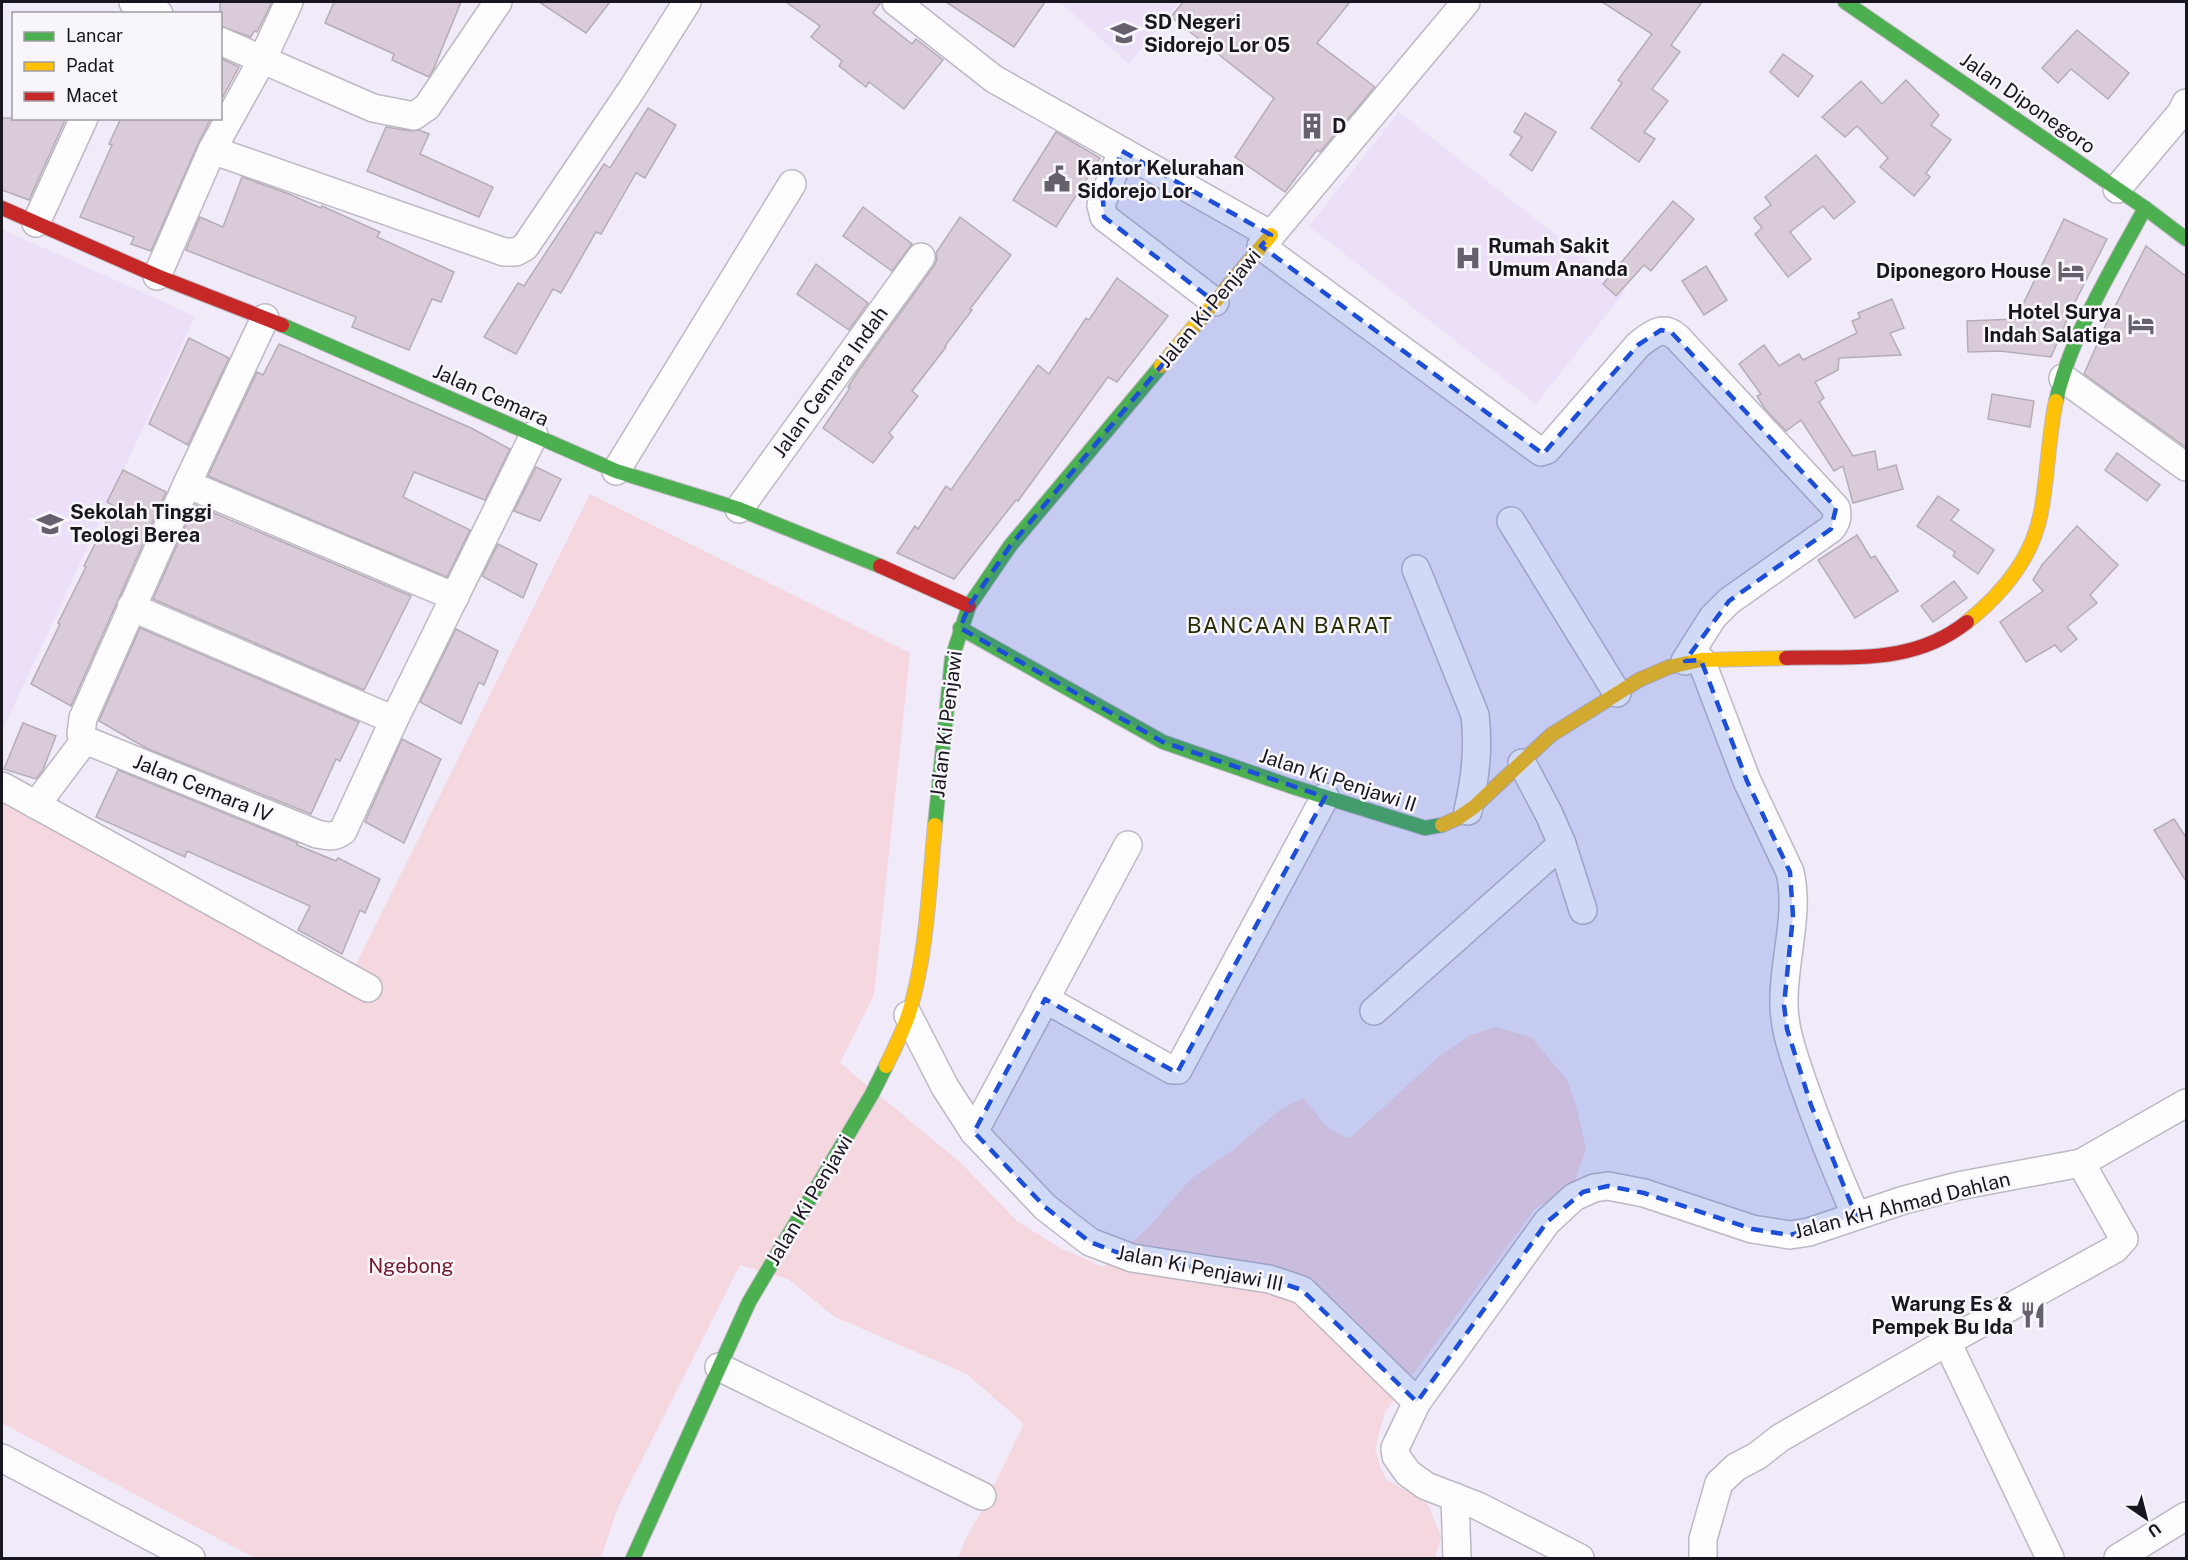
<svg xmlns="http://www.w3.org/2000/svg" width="2188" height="1560" viewBox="0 0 2188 1560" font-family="'Public Sans',sans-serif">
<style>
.built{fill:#ece0f9}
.green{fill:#f4d7df}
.building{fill:#dacbd9;stroke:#b5adb6;stroke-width:1.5}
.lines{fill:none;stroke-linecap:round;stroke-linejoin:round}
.street-casing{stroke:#bdb8c3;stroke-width:30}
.fast-casing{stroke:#bdb8c3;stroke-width:16}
.slow-casing{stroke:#bdb8c3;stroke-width:16}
.jam-casing{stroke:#bdb8c3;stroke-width:16}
.street{stroke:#fdfcfe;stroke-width:27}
.fast{stroke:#4caf50;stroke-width:14}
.slow{stroke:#ffc107;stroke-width:14}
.jam{stroke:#c62828;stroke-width:14}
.marked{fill:#1d4ed8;fill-opacity:0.2;stroke:#1d4ed8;stroke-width:4.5;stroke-dasharray:12 8;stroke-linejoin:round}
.labels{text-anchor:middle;stroke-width:5;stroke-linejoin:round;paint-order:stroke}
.poi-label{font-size:20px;font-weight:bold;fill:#1a161f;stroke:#f8f6fb;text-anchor:start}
.street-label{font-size:20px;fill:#1a161f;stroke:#f8f6fb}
.park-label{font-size:20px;fill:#731929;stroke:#f8f6fb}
.quarter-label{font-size:22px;letter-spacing:1.5px;fill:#262e06;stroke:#f8f6fb}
</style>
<rect width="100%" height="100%" fill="#f1eaf8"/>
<!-- built -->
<g class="built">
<polygon points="1060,2 1179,2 1129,64"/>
<polygon points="1399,112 1626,290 1536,404 1309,226"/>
<polygon points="2,229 195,316 2,731"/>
</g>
<!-- green -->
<path class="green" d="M590,494L910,653L874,995L840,1063L961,1163L1017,1221L1060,1248L1103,1267L1147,1229L1191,1179L1233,1150L1281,1109L1303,1098C1321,1118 1323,1130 1350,1138L1437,1058L1469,1036L1495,1027L1531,1037L1567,1080L1576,1105L1586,1149L1573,1186L1535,1209L1385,1412L1375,1449L1381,1469L1387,1480L1420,1498L1429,1506L1441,1537L1435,1558H958L965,1540L981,1512L1024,1424L967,1374L835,1317L788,1279L740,1265L618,1507L601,1558H259L245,1553L2,1423V803L348,980Z"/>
<!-- building -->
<g class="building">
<polygon points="220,2 272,2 257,32 254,31 251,37 220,26"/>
<polygon points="334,2 461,2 434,68 429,77 392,60 394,54 325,23"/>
<polygon points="539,2 610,2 586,33"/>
<polygon points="786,2 881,2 873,13 912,44 916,39 943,60 904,109 869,82 866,87 839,66 842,61 811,37 820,26"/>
<polygon points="946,2 1045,2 1014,47"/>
<polygon points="1183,2 1350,2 1317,43 1375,87 1320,152 1317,150 1285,192 1235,157 1274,98 1171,17"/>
<polygon points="1602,2 1702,2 1671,45 1680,52 1652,89 1668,101 1644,132 1655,139 1639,162 1591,128 1622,83 1618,80 1652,34"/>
<polygon points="2077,30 2129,73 2108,99 2071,69 2058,83 2042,68"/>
<polygon points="1783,54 1813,76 1798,97 1770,72"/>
<polygon points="220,58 239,67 220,102"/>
<polygon points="1906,80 1939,115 1931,125 1951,140 1926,173 1930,177 1914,196 1880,167 1888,158 1857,126 1845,137 1822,117 1861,81 1882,104"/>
<polygon points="648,108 676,125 645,178 636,173 601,234 596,232 561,293 553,289 516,354 484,337 518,283 524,286 604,164 610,168"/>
<polygon points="1525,113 1556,132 1532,171 1510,155 1522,137 1514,132"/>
<polygon points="2,118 66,118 29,200 2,190"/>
<polygon points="121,118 211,118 198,144 151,251 131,244 134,237 80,217 112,145 109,144"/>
<polygon points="386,127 411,131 419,130 429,134 420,154 493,187 479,217 367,171"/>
<polygon points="1056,132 1100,158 1056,227 1013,200"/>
<polygon points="1816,155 1855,202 1834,219 1823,206 1790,232 1811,259 1788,277 1755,234 1762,228 1754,218 1771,205 1765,197"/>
<polygon points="242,177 289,194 321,208 322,206 380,232 377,237 454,272 441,302 432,299 409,350 352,327 356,317 186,250 200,217 223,227"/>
<polygon points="1673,201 1694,219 1651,271 1644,265 1616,296 1603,284"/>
<polygon points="863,207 912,244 892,271 843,236"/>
<polygon points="960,217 1011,255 970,309 972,310 945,346 946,347 912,391 918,396 889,433 893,437 873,463 823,428 850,388 848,387 857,373 934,266 937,259 936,253"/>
<polygon points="2064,219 2107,239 2073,306 2051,357 2000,351 1968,352 1967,321 2016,319"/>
<polygon points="2146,246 2187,277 2187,448 2084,374 2107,322"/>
<polygon points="816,264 868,303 849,330 797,294"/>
<polygon points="1706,266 1727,300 1704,315 1682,281"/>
<polygon points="1117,278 1168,316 1117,382 1108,377 1018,501 1016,500 954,579 897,553 915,526 918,529 946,486 951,490 1038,365 1049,374 1086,318 1089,320"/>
<polygon points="1892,299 1904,328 1890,333 1901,355 1839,358 1838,370 1815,382 1824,398 1819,402 1853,456 1875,451 1878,470 1896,465 1903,489 1853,503 1843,466 1834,471 1801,420 1786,431 1765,409 1757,396 1761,394 1739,364 1764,345 1779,366 1799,354 1803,360 1857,333 1852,321 1860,318 1858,313"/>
<polygon points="189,338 229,358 188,445 149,424"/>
<polygon points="279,344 471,428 510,449 485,500 414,472 403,497 470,530 447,577 208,476 257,372 263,375"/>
<polygon points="1992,394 2034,401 2030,427 1988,419"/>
<polygon points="2117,453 2160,485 2147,501 2105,470"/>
<polygon points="536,467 561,479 540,521 514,511"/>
<polygon points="123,470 166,492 71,706 31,684 60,624 58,623 86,567 84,566 114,506 107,502"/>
<polygon points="1938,496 1959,510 1951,520 1994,550 1978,574 1953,556 1955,552 1917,526"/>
<polygon points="195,505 411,596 364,690 153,599"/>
<polygon points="2077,526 2118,565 2090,595 2097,603 2067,627 2077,639 2061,652 2055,645 2026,662 2000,622 2043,591 2033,580 2042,565"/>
<polygon points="1857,535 1871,558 1875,556 1898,591 1855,618 1818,560"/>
<polygon points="498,544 537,564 523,598 482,576"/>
<polygon points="1954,581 1967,598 1933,622 1921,606"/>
<polygon points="140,628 359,722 340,761 336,759 311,814 148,749 99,721"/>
<polygon points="456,629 498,651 484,685 479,682 461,724 420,702"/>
<polygon points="23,723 56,736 43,770 36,779 4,769"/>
<polygon points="402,739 441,759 404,843 365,822"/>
<polygon points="118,770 298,843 297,845 336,861 338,858 380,879 365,913 360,910 342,954 298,930 310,906 187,851 185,857 96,817"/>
<polygon points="2174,819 2187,839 2187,883 2154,830"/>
</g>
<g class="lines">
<!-- street casing -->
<g class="street-casing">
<g id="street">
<polyline points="133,2 159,14"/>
<polyline points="896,2 994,79 1271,235 1466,2"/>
<polyline points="220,41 373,108 414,116 427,107 498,2"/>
<polyline points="212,150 504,252 516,252 525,247 632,89 687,2"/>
<polyline points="1122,151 1101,205 1104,217 1215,302"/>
<polyline points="2117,189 2181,113 2186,103"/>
<polyline points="36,223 84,118"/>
<path d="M1261,246L1541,452L1547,450L1638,345C1651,335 1662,324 1677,337L1836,508C1838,517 1837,522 1831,529L1729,601L1713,617L1685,661"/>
<polyline points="157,276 212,150 262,60 289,2"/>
<path d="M265,318L187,484L83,718L81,734L85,740L317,834C327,836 334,838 343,831L394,720L534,435"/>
<polyline points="2063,378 2186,467"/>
<polyline points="616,471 792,184"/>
<polyline points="187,484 455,597"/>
<polyline points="739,509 921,257"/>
<polyline points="1511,521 1617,693"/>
<path d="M1416,569L1475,715C1479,749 1475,779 1468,811"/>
<polyline points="131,607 394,720"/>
<path d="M1701,660L1747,781L1790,872C1800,915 1783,960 1784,1004C1784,1030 1794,1056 1802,1080C1818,1126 1836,1171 1856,1216"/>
<polyline points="2,786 368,988"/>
<polyline points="36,805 85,740"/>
<polyline points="1562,844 1583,910"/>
<polyline points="1045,999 1172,1070 1178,1070 1325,797"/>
<polyline points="1374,1011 1562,844 1549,814 1522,763"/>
<polyline points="908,1015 945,1087 974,1132 1045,1207 1090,1242 1132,1258 1269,1279 1302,1290 1417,1402"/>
<polyline points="974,1132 1128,845"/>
<polyline points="2081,1163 2186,1103"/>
<polyline points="719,1367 982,1496"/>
<polyline points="2,1458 191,1558"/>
<polyline points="1455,1497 1457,1558"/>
<polyline points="1580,1558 1478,1506 1426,1486 1408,1473 1396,1456 1395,1448 1417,1402 1547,1222 1574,1197 1594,1188 1608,1186 1644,1193 1752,1229 1790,1235 1809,1232 1904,1200 1958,1186 2081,1163 2124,1239 2115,1249 1947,1342"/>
<polyline points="1703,1558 1703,1539 1719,1483 1736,1467 1757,1456 1780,1438 1947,1342 2050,1558"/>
<polyline points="2118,1558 2186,1516"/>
</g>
</g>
<!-- fast casing -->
<g class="fast-casing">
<g id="fast">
<polyline points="1845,2 2145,208 2186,239"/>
<polyline points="282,325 616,471 739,509 880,566"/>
<path d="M2056,401C2071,334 2113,268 2145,208"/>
<polyline points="960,628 1163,742 1290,786 1425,828 1442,825"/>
<polyline points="935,825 952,658 969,606 1010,546 1161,366"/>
<polyline points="633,1558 749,1302 872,1094 886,1066"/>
</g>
</g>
<!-- slow casing -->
<g class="slow-casing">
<g id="slow">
<polyline points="1161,366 1271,235"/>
<path d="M1967,622C2002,594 2033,557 2041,512C2048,476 2048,438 2056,401"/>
<polyline points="1442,825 1458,818 1474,807 1551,735 1639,680 1669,667 1701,660 1786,658"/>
<path d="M886,1066C894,1050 902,1033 908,1016C927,958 929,886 935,825"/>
</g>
</g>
<!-- jam casing -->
<g class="jam-casing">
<g id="jam">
<polyline points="2,208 157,276 282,325"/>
<polyline points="880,566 969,606"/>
<path d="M1786,658C1851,656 1913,665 1967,622"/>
</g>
</g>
<!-- street -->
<use href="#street" class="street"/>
<!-- fast -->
<use href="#fast" class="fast"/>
<!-- slow -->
<use href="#slow" class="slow"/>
<!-- jam -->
<use href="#jam" class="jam"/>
</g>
<!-- marked area -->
<path class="marked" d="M1122,151L1271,235L1261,246L1543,454L1638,345L1661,330L1671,332L1836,508L1831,529L1729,601L1685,661L1701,660L1747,781L1790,872L1793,916L1784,1005L1787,1029L1811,1105L1856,1216L1790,1235L1752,1229L1644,1193L1608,1186L1583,1192L1547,1222L1417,1402L1302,1290L1269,1279L1132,1258L1090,1242L1045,1207L974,1132L1045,999L1177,1073L1325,797L1163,742L960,628L969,606L1010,546L1215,302L1104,217L1103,200Z"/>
<!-- icons -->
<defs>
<g id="school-bare" transform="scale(2.07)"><path d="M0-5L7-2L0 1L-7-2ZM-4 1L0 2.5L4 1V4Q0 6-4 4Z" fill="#65606b" stroke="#f8f6fb" stroke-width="2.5" paint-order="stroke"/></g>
<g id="building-bare" transform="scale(2.07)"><path d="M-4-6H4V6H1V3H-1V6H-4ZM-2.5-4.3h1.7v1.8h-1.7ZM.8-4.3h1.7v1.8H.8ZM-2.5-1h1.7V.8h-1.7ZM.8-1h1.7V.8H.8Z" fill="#65606b" stroke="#f8f6fb" stroke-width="2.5" paint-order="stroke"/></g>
<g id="civic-bare" transform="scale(2.07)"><path d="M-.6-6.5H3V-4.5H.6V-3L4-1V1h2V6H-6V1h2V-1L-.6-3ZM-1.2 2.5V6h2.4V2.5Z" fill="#65606b" stroke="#f8f6fb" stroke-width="2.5" paint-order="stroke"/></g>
<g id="hospital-bare" transform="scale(2.07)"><path d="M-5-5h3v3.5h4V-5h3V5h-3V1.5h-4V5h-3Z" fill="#65606b" stroke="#f8f6fb" stroke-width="2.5" paint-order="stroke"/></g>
<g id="hotel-bare" transform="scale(2.07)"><path d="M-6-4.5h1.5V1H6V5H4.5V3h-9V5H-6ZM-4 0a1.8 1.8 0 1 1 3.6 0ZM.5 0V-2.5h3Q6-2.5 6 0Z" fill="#65606b" stroke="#f8f6fb" stroke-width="2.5" paint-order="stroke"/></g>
<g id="university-bare" transform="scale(2.07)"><path d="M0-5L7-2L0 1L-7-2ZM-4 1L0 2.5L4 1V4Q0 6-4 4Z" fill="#65606b" stroke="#f8f6fb" stroke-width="2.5" paint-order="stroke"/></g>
<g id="restaurant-bare" transform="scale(2.07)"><path d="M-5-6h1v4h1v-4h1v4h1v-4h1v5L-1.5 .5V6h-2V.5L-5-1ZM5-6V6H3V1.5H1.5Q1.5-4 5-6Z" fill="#65606b" stroke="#f8f6fb" stroke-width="2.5" paint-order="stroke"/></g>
</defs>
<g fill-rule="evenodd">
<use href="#school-bare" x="1124" y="33"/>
<use href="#building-bare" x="1312" y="126"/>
<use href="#civic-bare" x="1057" y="179"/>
<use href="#hospital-bare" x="1468" y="258"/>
<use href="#hotel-bare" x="2071" y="271"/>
<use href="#hotel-bare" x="2141" y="324"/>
<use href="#university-bare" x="50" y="524"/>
<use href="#restaurant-bare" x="2033" y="1315"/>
</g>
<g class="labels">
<!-- poi labels -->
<g class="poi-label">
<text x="1144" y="29">SD Negeri<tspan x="1144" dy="23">Sidorejo Lor 05</tspan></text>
<text x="1332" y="133">D</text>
<text x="1077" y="175">Kantor Kelurahan<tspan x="1077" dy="23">Sidorejo Lor</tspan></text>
<text x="1488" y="253">Rumah Sakit<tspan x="1488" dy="23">Umum Ananda</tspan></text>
<text x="2051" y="278" text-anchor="end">Diponegoro House</text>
<text x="2121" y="319" text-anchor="end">Hotel Surya<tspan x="2121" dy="23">Indah Salatiga</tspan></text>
<text x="70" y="519">Sekolah Tinggi<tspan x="70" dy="23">Teologi Berea</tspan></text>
<text x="2013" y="1311" text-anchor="end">Warung Es &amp;<tspan x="2013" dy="23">Pempek Bu Ida</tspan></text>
</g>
<!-- street labels -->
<g class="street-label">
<text transform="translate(2028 103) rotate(35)" y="7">Jalan Diponegoro</text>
<text transform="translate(1209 308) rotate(-50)" y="7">Jalan Ki Penjawi</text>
<text transform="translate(830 382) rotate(-54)" y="7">Jalan Cemara Indah</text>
<text transform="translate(491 395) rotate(24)" y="7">Jalan Cemara</text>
<text transform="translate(946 724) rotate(-83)" y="7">Jalan Ki Penjawi</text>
<text transform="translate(1338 780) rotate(18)" y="7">Jalan Ki Penjawi II</text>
<text transform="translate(203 788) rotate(22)" y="7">Jalan Cemara IV</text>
<text transform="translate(809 1200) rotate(-59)" y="7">Jalan Ki Penjawi</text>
<text transform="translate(1902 1205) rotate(-14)" y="7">Jalan KH Ahmad Dahlan</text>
<text transform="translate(1200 1268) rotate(11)" y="7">Jalan Ki Penjawi III</text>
</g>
<!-- park labels -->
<g class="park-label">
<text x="411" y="1273">Ngebong</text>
</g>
<!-- quarter labels -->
<g class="quarter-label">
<text x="1290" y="633">BANCAAN BARAT</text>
</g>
</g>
<!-- border -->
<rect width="2188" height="1560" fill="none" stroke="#1a161f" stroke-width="6"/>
<!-- legend -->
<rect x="12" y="12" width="210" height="108" fill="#f8f6fb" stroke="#9f9ca3" stroke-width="1.5"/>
<rect x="24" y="32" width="30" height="9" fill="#4caf50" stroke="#9f9ca3" stroke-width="1.5"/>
<text x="66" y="42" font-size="18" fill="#1a161f">Lancar</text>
<rect x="24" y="62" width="30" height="9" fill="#ffc107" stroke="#9f9ca3" stroke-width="1.5"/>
<text x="66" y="72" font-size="18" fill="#1a161f">Padat</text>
<rect x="24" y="92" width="30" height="9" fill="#c62828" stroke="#9f9ca3" stroke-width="1.5"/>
<text x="66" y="102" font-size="18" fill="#1a161f">Macet</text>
<!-- north arrow -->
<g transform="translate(2146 1518) rotate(145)" stroke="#f8f6fb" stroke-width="4.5" paint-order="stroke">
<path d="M0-4.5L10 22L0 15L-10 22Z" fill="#1a161f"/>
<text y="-9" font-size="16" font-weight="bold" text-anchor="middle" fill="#1a161f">U</text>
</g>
</svg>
